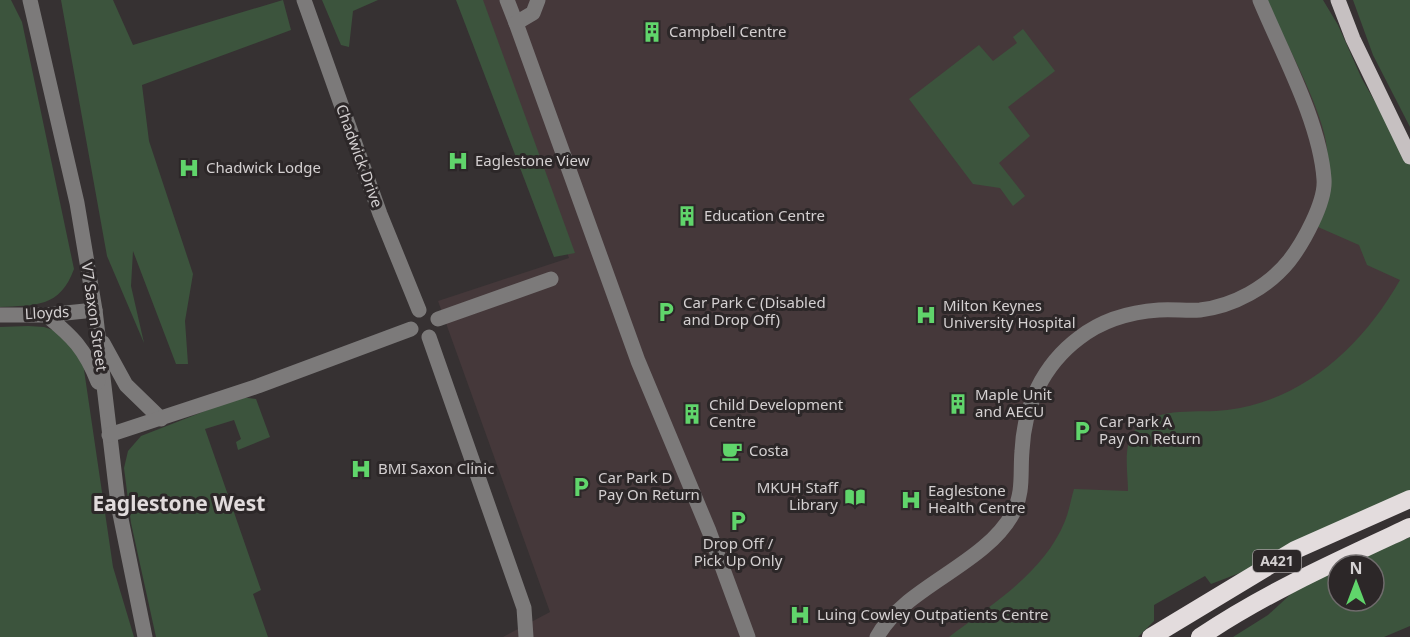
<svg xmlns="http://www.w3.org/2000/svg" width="1410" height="637" viewBox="0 0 1410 637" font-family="'Noto Sans',sans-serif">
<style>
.built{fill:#45383a}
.green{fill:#3c543d}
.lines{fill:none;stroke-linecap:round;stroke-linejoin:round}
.minor{stroke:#7c7a7a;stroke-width:15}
.major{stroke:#c6c0c1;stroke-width:15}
.highway{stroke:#e3dcdd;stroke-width:18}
.labels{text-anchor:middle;stroke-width:6;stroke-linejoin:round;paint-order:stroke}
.shield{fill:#2c2728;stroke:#a29d9e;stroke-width:1.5}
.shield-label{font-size:14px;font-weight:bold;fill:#d4d0d1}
.poi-label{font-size:15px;fill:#d4d0d1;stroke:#2c2728;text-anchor:start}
.street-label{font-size:15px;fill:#d4d0d1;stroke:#2c2728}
.district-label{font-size:21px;font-weight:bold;fill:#e1dbdc;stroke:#2c2728}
</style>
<rect width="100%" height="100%" fill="#363132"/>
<!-- built -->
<polygon class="built" points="478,0 1292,0 1410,233 1410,329 1022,637 503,637 550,612 438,301 569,258"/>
<!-- green -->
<g class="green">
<path d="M0,0H11L22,22L74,269C60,308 35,305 0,307Z"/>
<polygon points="61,0 113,0 133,45 283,0 291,30 142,85 149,141 193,274 185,321 188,364 176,364 133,251 131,286 144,343 107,256"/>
<polygon points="322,0 378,0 353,11 349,47 341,45"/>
<polygon points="456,0 483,0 575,253 554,257"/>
<path d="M1266,0H1323L1338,25L1362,79L1410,163V493L1250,569L1211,584L1205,576L1154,605V621L1138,637H949C992,604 1044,573 1065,521C1069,511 1071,499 1074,489L1128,491C1128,472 1122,443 1136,429C1160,405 1197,414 1227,410C1305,400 1363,345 1400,280L1367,265L1359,245L1318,227C1326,202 1329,175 1327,149C1324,111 1283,37 1266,0Z"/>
<polygon points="1353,0 1410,0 1410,127 1373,55"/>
<polygon points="1023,29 1055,71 1008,107 1030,136 999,163 1025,196 1013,206 1000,188 973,184 909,99 979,45 993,61 1017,43 1013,37"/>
<polygon points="28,326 44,327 59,332 83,363 113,567 134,637 0,637 0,327"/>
<polygon points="241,397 256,399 270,437 238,450 236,442 241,439 234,420 205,429 261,590 253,594 268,637 156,637 131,523 124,468 128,451 141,436"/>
<polygon points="1410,537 1410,626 1384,637 1233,637 1268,615 1293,592 1338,569 1338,601 1374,601 1374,565 1346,565"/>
</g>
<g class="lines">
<!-- minor -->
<g class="minor">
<polyline points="30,0 77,203 95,310 118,504 145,637"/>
<polyline points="304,0 380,214 419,310"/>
<polyline points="507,0 516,23"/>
<polyline points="538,0 533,13 516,23 638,361 709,531 748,637"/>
<polyline points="0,315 46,315 95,310"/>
<path d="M46,315C73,337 85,349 98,382"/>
<polyline points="438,319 551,279"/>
<polyline points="429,337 524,608 526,637"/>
<polyline points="103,343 126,385 161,419"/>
<polyline points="109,435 258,386 411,329"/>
<path d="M877,637C904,587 985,565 1013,513C1024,492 1020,473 1022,451C1024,406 1043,365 1079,338C1102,320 1130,312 1159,310C1173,309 1187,311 1200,310C1234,306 1268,287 1289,261C1303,243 1326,202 1324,179C1320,122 1282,53 1260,0"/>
</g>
<!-- major -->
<polyline class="major" points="1338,0 1353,39 1410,157"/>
<!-- highway -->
<g class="highway">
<polyline points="1151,637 1295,550 1410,499"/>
<path d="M1200,637C1265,593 1339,560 1410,527"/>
</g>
</g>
<!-- icons -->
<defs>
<g id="building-bare" transform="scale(1.62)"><path d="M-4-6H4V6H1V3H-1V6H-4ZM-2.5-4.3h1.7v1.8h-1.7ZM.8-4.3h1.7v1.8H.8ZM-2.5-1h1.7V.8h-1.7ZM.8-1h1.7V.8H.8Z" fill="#60d56b" stroke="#2c2728" stroke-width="2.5" paint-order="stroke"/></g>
<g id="hospital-bare" transform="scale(1.62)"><path d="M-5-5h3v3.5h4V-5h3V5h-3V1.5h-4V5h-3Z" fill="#60d56b" stroke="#2c2728" stroke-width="2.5" paint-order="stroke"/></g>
<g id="parking-bare" transform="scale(1.62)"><path d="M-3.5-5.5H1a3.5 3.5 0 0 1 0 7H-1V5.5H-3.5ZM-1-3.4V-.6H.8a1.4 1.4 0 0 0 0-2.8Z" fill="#60d56b" stroke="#2c2728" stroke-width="2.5" paint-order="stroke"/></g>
<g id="cafe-bare" transform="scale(1.62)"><path d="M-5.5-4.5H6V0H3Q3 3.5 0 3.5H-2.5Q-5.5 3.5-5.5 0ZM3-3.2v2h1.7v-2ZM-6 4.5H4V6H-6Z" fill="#60d56b" stroke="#2c2728" stroke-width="2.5" paint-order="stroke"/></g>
<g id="library-bare" transform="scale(1.62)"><path d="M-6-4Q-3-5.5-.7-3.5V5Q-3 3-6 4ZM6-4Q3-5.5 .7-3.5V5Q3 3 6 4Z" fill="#60d56b" stroke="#2c2728" stroke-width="2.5" paint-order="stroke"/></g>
</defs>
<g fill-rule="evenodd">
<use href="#building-bare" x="652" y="32"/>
<use href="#hospital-bare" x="458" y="161"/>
<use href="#hospital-bare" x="189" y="168"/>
<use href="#building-bare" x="687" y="216"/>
<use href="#parking-bare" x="666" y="312"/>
<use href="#hospital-bare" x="926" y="315"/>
<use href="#building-bare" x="958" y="404"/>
<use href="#building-bare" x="692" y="414"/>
<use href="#parking-bare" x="1082" y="431"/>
<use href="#cafe-bare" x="732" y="451"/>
<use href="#hospital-bare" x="361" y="469"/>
<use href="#parking-bare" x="581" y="487"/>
<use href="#library-bare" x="855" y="497"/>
<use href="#hospital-bare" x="911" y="500"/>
<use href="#parking-bare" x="738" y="521"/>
<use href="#hospital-bare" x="800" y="615"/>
</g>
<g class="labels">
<!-- shield labels -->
<rect class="shield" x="1253" y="550" width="48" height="22" rx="4.5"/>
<g class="shield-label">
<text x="1277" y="566">A421</text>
</g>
<!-- poi labels -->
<g class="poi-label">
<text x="669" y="37">Campbell Centre</text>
<text x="475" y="166">Eaglestone View</text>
<text x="206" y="173">Chadwick Lodge</text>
<text x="704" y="221">Education Centre</text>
<text x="683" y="308">Car Park C (Disabled<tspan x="683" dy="17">and Drop Off)</tspan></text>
<text x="943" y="311">Milton Keynes<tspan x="943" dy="17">University Hospital</tspan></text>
<text x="975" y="400">Maple Unit<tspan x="975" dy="17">and AECU</tspan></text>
<text x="709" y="410">Child Development<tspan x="709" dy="17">Centre</tspan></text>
<text x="1099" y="427">Car Park A<tspan x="1099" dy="17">Pay On Return</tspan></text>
<text x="749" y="456">Costa</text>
<text x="378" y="474">BMI Saxon Clinic</text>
<text x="598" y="483">Car Park D<tspan x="598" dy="17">Pay On Return</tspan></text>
<text x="838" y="493" text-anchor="end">MKUH Staff<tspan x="838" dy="17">Library</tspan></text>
<text x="928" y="496">Eaglestone<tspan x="928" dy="17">Health Centre</tspan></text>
<text x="738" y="549" text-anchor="middle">Drop Off /<tspan x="738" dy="17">Pick Up Only</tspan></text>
<text x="817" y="620">Luing Cowley Outpatients Centre</text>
</g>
<!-- street labels -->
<g class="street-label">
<text transform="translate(359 156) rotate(70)" y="5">Chadwick Drive</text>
<text transform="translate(47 313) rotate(-3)" y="5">Lloyds</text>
<text transform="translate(94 317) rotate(82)" y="5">V7 Saxon Street</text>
</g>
<!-- district labels -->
<g class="district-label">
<text x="179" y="511">Eaglestone West</text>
</g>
</g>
<!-- north arrow -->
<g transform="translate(1356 583)"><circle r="28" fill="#2c2728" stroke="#6f6b6c" stroke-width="1.5"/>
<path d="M0-4.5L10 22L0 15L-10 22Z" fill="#60d56b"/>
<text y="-9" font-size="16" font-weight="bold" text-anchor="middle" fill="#d4d0d1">N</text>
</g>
</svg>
